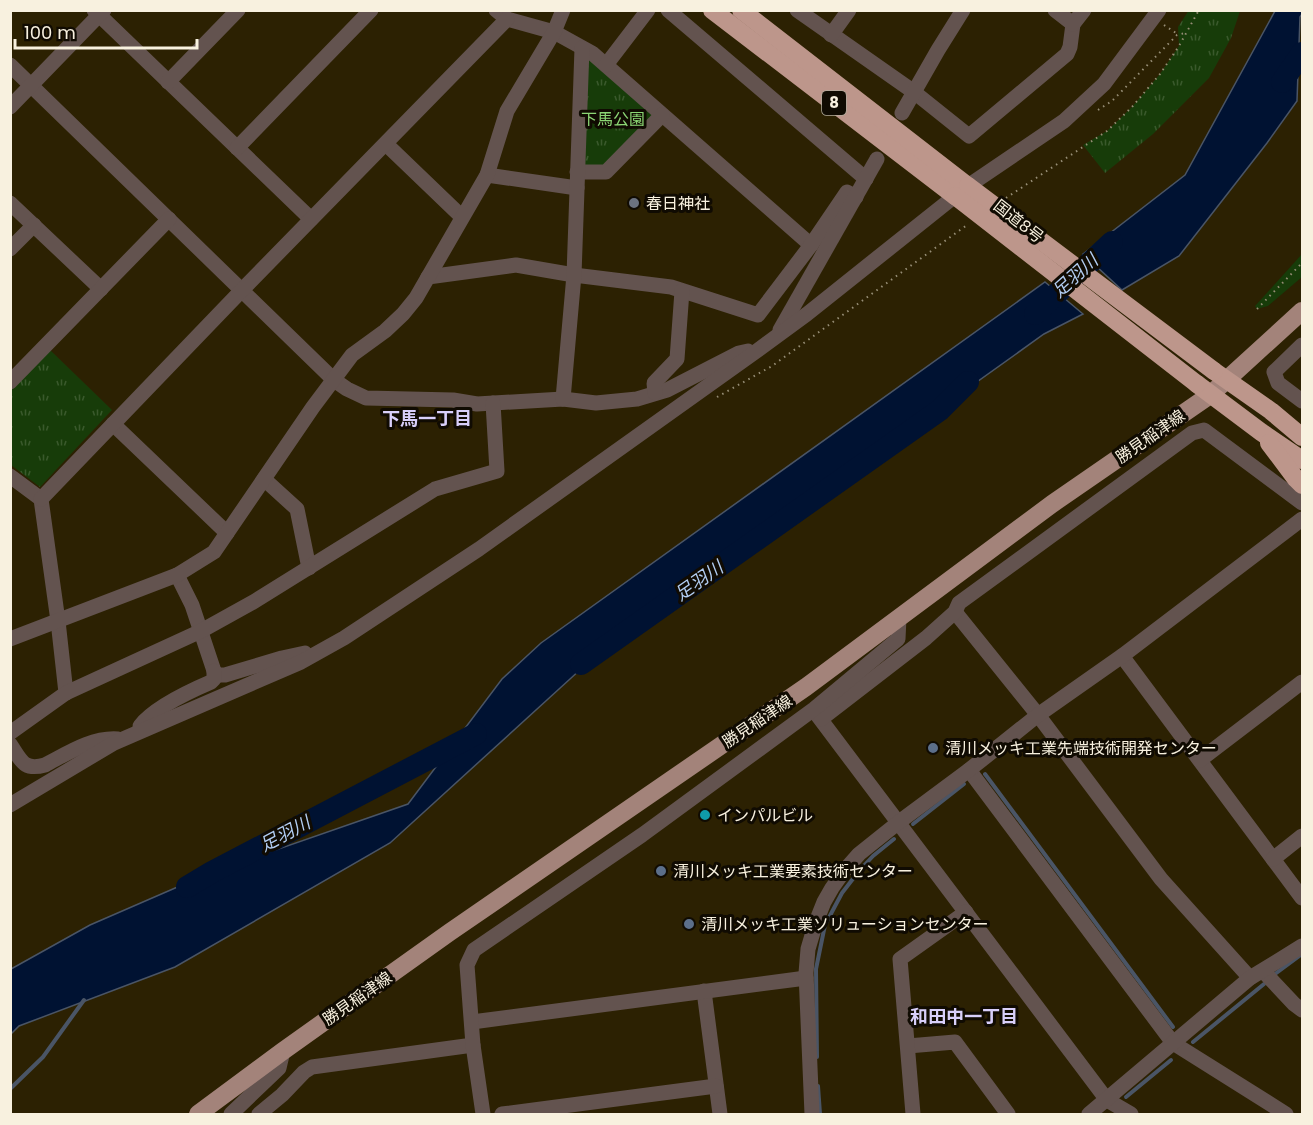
<svg xmlns="http://www.w3.org/2000/svg" width="1313" height="1125" viewBox="0 0 1313 1125" font-family="Poppins,'Noto Sans JP',sans-serif">
<style>
.green{fill:#173c09}
.park{fill:url(#park-tufts)}
.water{fill:#001232;stroke:#4a5566;stroke-width:1.5}
.lines{fill:none;stroke-linecap:round;stroke-linejoin:round}
.stream{stroke:#4a5566;stroke-width:4}
.river{stroke:#001232;stroke-width:22}
.path{stroke:#978e76;stroke-width:2;stroke-dasharray:1.5 4.5;stroke-linecap:butt}
.minor{stroke:#63534f;stroke-width:15}
.major{stroke:#a3837a;stroke-width:18}
.highway{stroke:#bd968b;stroke-width:18}
.highway-bridge{stroke:#bd968b;stroke-width:18}
.worship-dot{fill:#6b7280;stroke:#100b02;stroke-width:2}
.service-dot{fill:#5c6f8a;stroke:#100b02;stroke-width:2}
.culture-dot{fill:#0f9aa8;stroke:#100b02;stroke-width:2}
.labels{text-anchor:middle;stroke-width:6;stroke-linejoin:round;paint-order:stroke}
.shield{fill:#100b02;stroke:#b2ac9d;stroke-width:1.5}
.shield-label{font-size:15px;font-weight:bold;fill:#f8f1df}
.park-label{font-size:16px;fill:#8bd574;stroke:#100b02}
.poi-label{font-size:16px;fill:#f8f1df;stroke:#100b02;text-anchor:start}
.street-label{font-size:16px;fill:#f8f1df;stroke:#100b02}
.water-label{font-size:18px;font-style:italic;fill:#b2cdf2;stroke:#100b02}
.neighbourhood-label{font-size:18px;font-weight:bold;fill:#d8cffa;stroke:#100b02}
</style>
<defs>
<pattern id="park-tufts" width="24" height="20" patternUnits="userSpaceOnUse" patternTransform="scale(1.5)"><rect width="24" height="20" fill="#173c09"/><path d="M3 7l-1-3M5 7V3M7 7l1-3M15 17l-1-3M17 17v-4M19 17l1-3" fill="none" stroke="#3a592c"/></pattern>
</defs>
<rect width="100%" height="100%" fill="#2c2102"/>
<!-- green -->
<polygon class="green" points="1302,254 1302,277 1268,306 1257,309 1255,306"/>
<!-- park -->
<g class="park">
<polygon points="1189,10 1240,11 1231,38 1209,78 1153,134 1105,173 1083,145 1107,131 1132,107 1160,74 1179,46 1178,27"/>
<polygon points="586,56 657,115 606,170 579,169"/>
<polygon points="49,349 112,410 40,487 11,465 10,388"/>
</g>
<!-- water -->
<g class="water">
<polygon points="1275,11 1302,11 1302,14 1300,17 1297,101 1267,143 1179,256 1122,290 1083,254 1185,175"/>
<polygon points="1045,282 1083,314 1044,334 604,648 390,843 175,967 19,1026 11,1034 11,969 90,925 212,872 408,804 502,679 541,643"/>
</g>
<g class="lines">
<!-- stream -->
<g class="stream">
<polyline points="985,774 1173,1027"/>
<polyline points="913,824 964,784"/>
<polyline points="1275,974 1302,954"/>
<polyline points="1193,1042 1264,984"/>
<polyline points="817,1057 816,969 825,925 842,893 859,871 873,856 894,839"/>
<polyline points="818,1086 820,1114"/>
<polyline points="10,1089 43,1057 84,1000"/>
<polyline points="1126,1097 1171,1060"/>
</g>
<!-- river -->
<g class="river">
<polyline points="1282,82 1302,53"/>
<polyline points="1035,314 1112,242"/>
<polyline points="581,664 940,410 968,382"/>
<polyline points="187,887 212,872 476,734"/>
</g>
<!-- path -->
<g class="path">
<polyline points="1164,25 1179,35"/>
<polyline points="1098,110 1112,101 1177,35 1185,33"/>
<polyline points="1006,198 1107,131 1132,107 1160,74 1179,46 1199,10"/>
<polyline points="1257,309 1302,263"/>
<polyline points="717,397 772,366 967,225"/>
</g>
<!-- minor -->
<g class="minor">
<polyline points="94,10 311,219"/>
<polyline points="496,10 507,19 554,32 592,53 811,245"/>
<polyline points="668,10 866,179"/>
<polyline points="797,10 914,92 969,136 1067,54 1070,47 1073,24"/>
<polyline points="1055,10 1073,24 1084,10"/>
<polyline points="831,35 849,10"/>
<polyline points="10,65 334,380 347,389 366,398 453,400 477,404 563,399 596,403 637,399 667,390 739,353 748,351"/>
<polyline points="606,65 648,10"/>
<polyline points="168,82 238,10"/>
<polyline points="10,107 104,10"/>
<polyline points="902,113 938,50 963,10"/>
<polyline points="386,144 462,217"/>
<polyline points="237,148 371,10"/>
<polyline points="577,172 606,172 662,115"/>
<polyline points="487,175 577,188"/>
<polyline points="968,186 1064,121 1104,84 1159,10"/>
<polyline points="10,203 101,289"/>
<polyline points="10,249 34,225"/>
<polyline points="428,277 516,265 574,275 671,287 758,315 811,245 847,192 856,197"/>
<polyline points="780,330 877,159"/>
<polyline points="1302,345 1274,372 1278,383 1302,401"/>
<polyline points="10,382 169,219"/>
<polyline points="655,393 654,383 677,359 682,291"/>
<polyline points="563,399 574,275 582,48"/>
<polyline points="113,424 227,533"/>
<polyline points="10,476 41,499 58,621 66,693"/>
<polyline points="264,479 297,509 309,568"/>
<polyline points="41,499 242,290 507,19"/>
<polyline points="177,575 192,605 214,671 218,675 225,675 282,658 305,653"/>
<polyline points="955,612 1038,715 1161,879 1250,978"/>
<polyline points="10,639 177,575 214,552 313,407 352,355 385,331 403,314 416,298 487,175 507,111 554,32 563,10"/>
<polyline points="1122,656 1302,898"/>
<polyline points="815,712 1107,1100 1131,1114"/>
<polyline points="821,719 926,638 955,612 959,603 1192,433 1204,430 1302,503"/>
<path d="M140,726C154,708 190,691 211,682L214,679V671"/>
<polyline points="10,733 66,693 201,631 255,601 435,489 497,471 493,403"/>
<path d="M10,744C21,760 23,771 45,765C68,753 92,737 118,739"/>
<polyline points="1200,760 1302,682"/>
<polyline points="969,770 1173,1043 1286,1114"/>
<polyline points="10,805 114,743 301,662 344,638 479,549 758,350 807,314 955,196"/>
<polyline points="1273,859 1302,836"/>
<polyline points="1263,971 1294,1004 1302,1010"/>
<polyline points="704,991 720,1114"/>
<polyline points="472,1022 806,978"/>
<polyline points="908,1046 955,1042 1008,1114"/>
<polyline points="231,1114 279,1068 283,1051"/>
<polyline points="259,1114 282,1095 304,1072 312,1067 473,1045"/>
<polyline points="483,1114 473,1045 467,965 474,950 642,835 814,709 898,639 899,618"/>
<polyline points="502,1114 716,1086"/>
<polyline points="812,1114 806,973 808,949 816,922 824,902 832,888 844,871 859,854 899,822 969,770 1038,715 1122,656 1302,519"/>
<polyline points="913,1114 900,959 966,912"/>
<polyline points="1089,1114 1250,978 1302,946"/>
</g>
<!-- major -->
<polyline class="major" points="198,1114 283,1051 450,932 806,687 1052,504 1210,395 1302,311"/>
<!-- highway -->
<g class="highway">
<polyline points="712,10 955,196"/>
<polyline points="741,10 968,186"/>
<polyline points="1214,371 1271,411 1302,437"/>
<polyline points="1197,384 1261,432 1302,460"/>
<polyline points="1269,443 1296,479 1302,485"/>
</g>
<!-- highway-bridge -->
<g class="highway-bridge">
<polyline points="968,186 1214,371"/>
<polyline points="955,196 1197,384"/>
</g>
</g>
<!-- markers -->
<circle class="worship-dot" cx="634" cy="203" r="6"/>
<g class="service-dot">
<circle cx="933" cy="748" r="6"/>
<circle cx="661" cy="871" r="6"/>
<circle cx="689" cy="924" r="6"/>
</g>
<circle class="culture-dot" cx="705" cy="815" r="6"/>
<g class="labels">
<!-- shield labels -->
<rect class="shield" x="822" y="91" width="24" height="24" rx="4.5"/>
<g class="shield-label">
<text x="834" y="108">8</text>
</g>
<!-- park labels -->
<g class="park-label">
<text x="613" y="125">下馬公園</text>
</g>
<!-- poi labels -->
<g class="poi-label">
<text x="646" y="209">春日神社</text>
<text x="945" y="754">清川メッキ工業先端技術開発センター</text>
<text x="717" y="821">インパルビル</text>
<text x="673" y="877">清川メッキ工業要素技術センター</text>
<text x="701" y="930">清川メッキ工業ソリューションセンター</text>
</g>
<!-- street labels -->
<g class="street-label">
<text transform="translate(1019 221) rotate(38)" y="6">国道8号</text>
<text transform="translate(1150 436) rotate(-35)" y="6">勝見稲津線</text>
<text transform="translate(757 721) rotate(-34)" y="6">勝見稲津線</text>
<text transform="translate(357 998) rotate(-35)" y="6">勝見稲津線</text>
</g>
<!-- water labels -->
<g class="water-label">
<text transform="translate(1075 276) rotate(-42)" y="6">足羽川</text>
<text transform="translate(699 581) rotate(-35)" y="6">足羽川</text>
<text transform="translate(285 834) rotate(-28)" y="6">足羽川</text>
</g>
<!-- neighbourhood labels -->
<g class="neighbourhood-label">
<text x="427" y="425">下馬一丁目</text>
<text x="964" y="1023">和田中一丁目</text>
</g>
</g>
<!-- border -->
<rect width="1313" height="1125" fill="none" stroke="#f8f1df" stroke-width="24"/>
<!-- scale -->
<path d="M15 39v9h182v-9" fill="none" stroke="#f8f1df" stroke-width="3"/>
<text x="24" y="39" font-size="18" fill="#f8f1df" stroke="#100b02" stroke-width="4.5" paint-order="stroke">100 m</text>
</svg>
